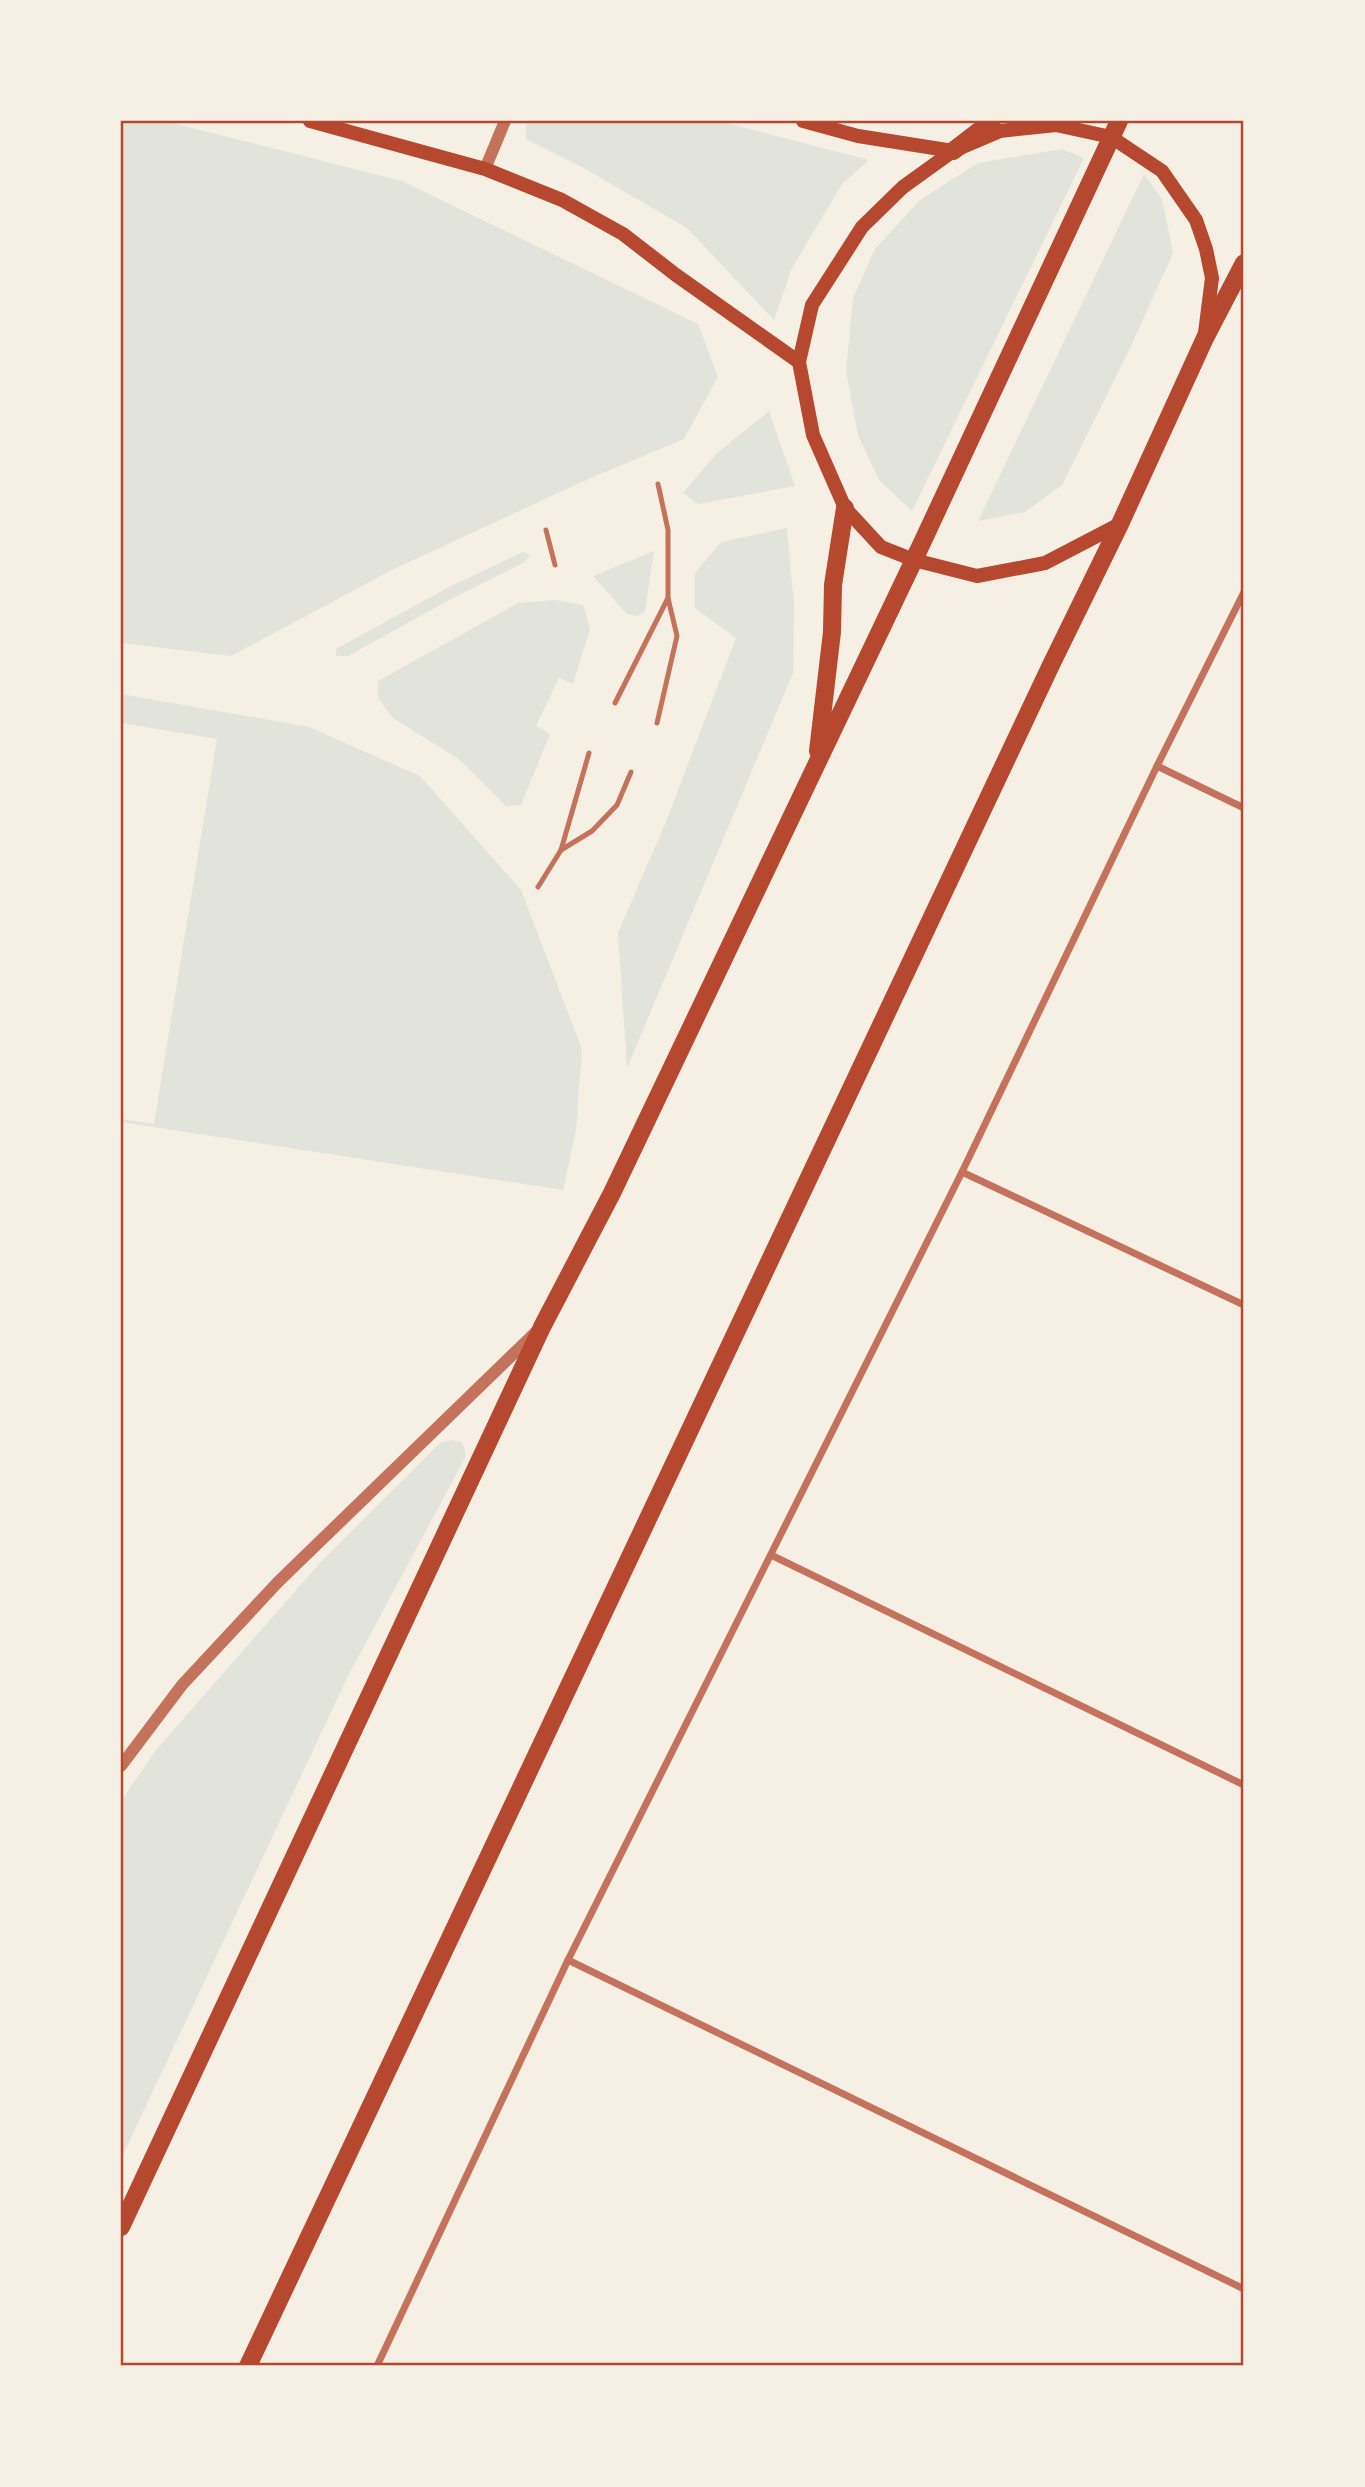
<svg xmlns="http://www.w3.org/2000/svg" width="1365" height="2487" viewBox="0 0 1365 2487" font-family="'DejaVu Sans',sans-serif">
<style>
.green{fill:#e2e4dc}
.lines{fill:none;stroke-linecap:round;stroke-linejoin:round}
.service{stroke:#c5725c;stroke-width:5}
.minor{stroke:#c5725c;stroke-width:7}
.tertiary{stroke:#c5725c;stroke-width:12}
.secondary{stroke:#b5482f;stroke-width:14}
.primary{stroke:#b5482f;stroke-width:18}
.neatline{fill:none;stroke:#b5482f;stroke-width:2.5}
</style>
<rect width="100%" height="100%" fill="#f6efe4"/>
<!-- green -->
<g class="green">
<polygon points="121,121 165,121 402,181 698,324 718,377 684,439 586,480 392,570 231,656 121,643"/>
<polygon points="526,121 719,121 869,160 842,184 791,270 774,320 687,228 580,166 526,139"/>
<polygon points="1062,149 1084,158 912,511 879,480 858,435 846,371 853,298 875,249 920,200 978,163"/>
<polygon points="1144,174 1162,199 1173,253 1132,344 1062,485 1025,512 978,521"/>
<polygon points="769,411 795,486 698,504 683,493 716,454"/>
<polygon points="787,528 794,606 793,673 627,1068 618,933 667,819 736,638 695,608 695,573 721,542"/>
<polygon points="654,551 645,611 638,616 627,614 593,576"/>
<polygon points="523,552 530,554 525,562 451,599 348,656 336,656 336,649 449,587"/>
<polygon points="555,600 583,605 590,629 573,684 559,678 536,726 550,734 521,805 506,806 460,760 393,718 378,698 378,681 518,603"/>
<polygon points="121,694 309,727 420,776 521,890 582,1049 576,1130 563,1190 121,1122 121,1119 154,1124 217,739 121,723"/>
<polygon points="450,1440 461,1442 465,1449 465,1458 348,1676 121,2159 121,1801 156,1750 318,1565 440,1443"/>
</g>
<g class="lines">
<!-- service -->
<g class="service">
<polyline points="546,530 555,565"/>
<polyline points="615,703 668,598 668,530 658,484"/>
<polyline points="657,723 677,636 668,598"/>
<polyline points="561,850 592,831 617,805 631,772"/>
<polyline points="538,887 561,850 589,753"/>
</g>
<!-- minor -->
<g class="minor">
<polyline points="1157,766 1244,808"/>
<polyline points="962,1172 1244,1305"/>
<polyline points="771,1555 1244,1785"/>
<polyline points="568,1960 1244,2289"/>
<polyline points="377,2366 568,1960 962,1172 1157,766 1244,592"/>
</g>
<!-- tertiary -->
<g class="tertiary">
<polyline points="485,169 505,121"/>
<polyline points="121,1766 182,1685 278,1582 536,1332"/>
</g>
<!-- secondary -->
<g class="secondary">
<polyline points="310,121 485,169 562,200 623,234 676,275 799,362"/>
<polyline points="803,121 858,136 953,151"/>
<polyline points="1120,524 1045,563 977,576 914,560 881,547 845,508 813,435 799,362 812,305 862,227 903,187 953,151 1000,131 1056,125 1111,137 1162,171 1196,220 1206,249 1212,278 1205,333"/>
</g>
<!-- primary -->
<g class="primary">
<polyline points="953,151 992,121"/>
<polyline points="818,751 832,632 833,585 845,508"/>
<polyline points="121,2227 542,1327 612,1193 914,560 1119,121"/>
<polyline points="248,2366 1051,665 1120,524 1205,338 1244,263"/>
</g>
</g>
<!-- border -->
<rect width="1365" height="2487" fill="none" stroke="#f6efe4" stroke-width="245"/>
<rect x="122" y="122" width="1120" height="2242" class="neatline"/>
</svg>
